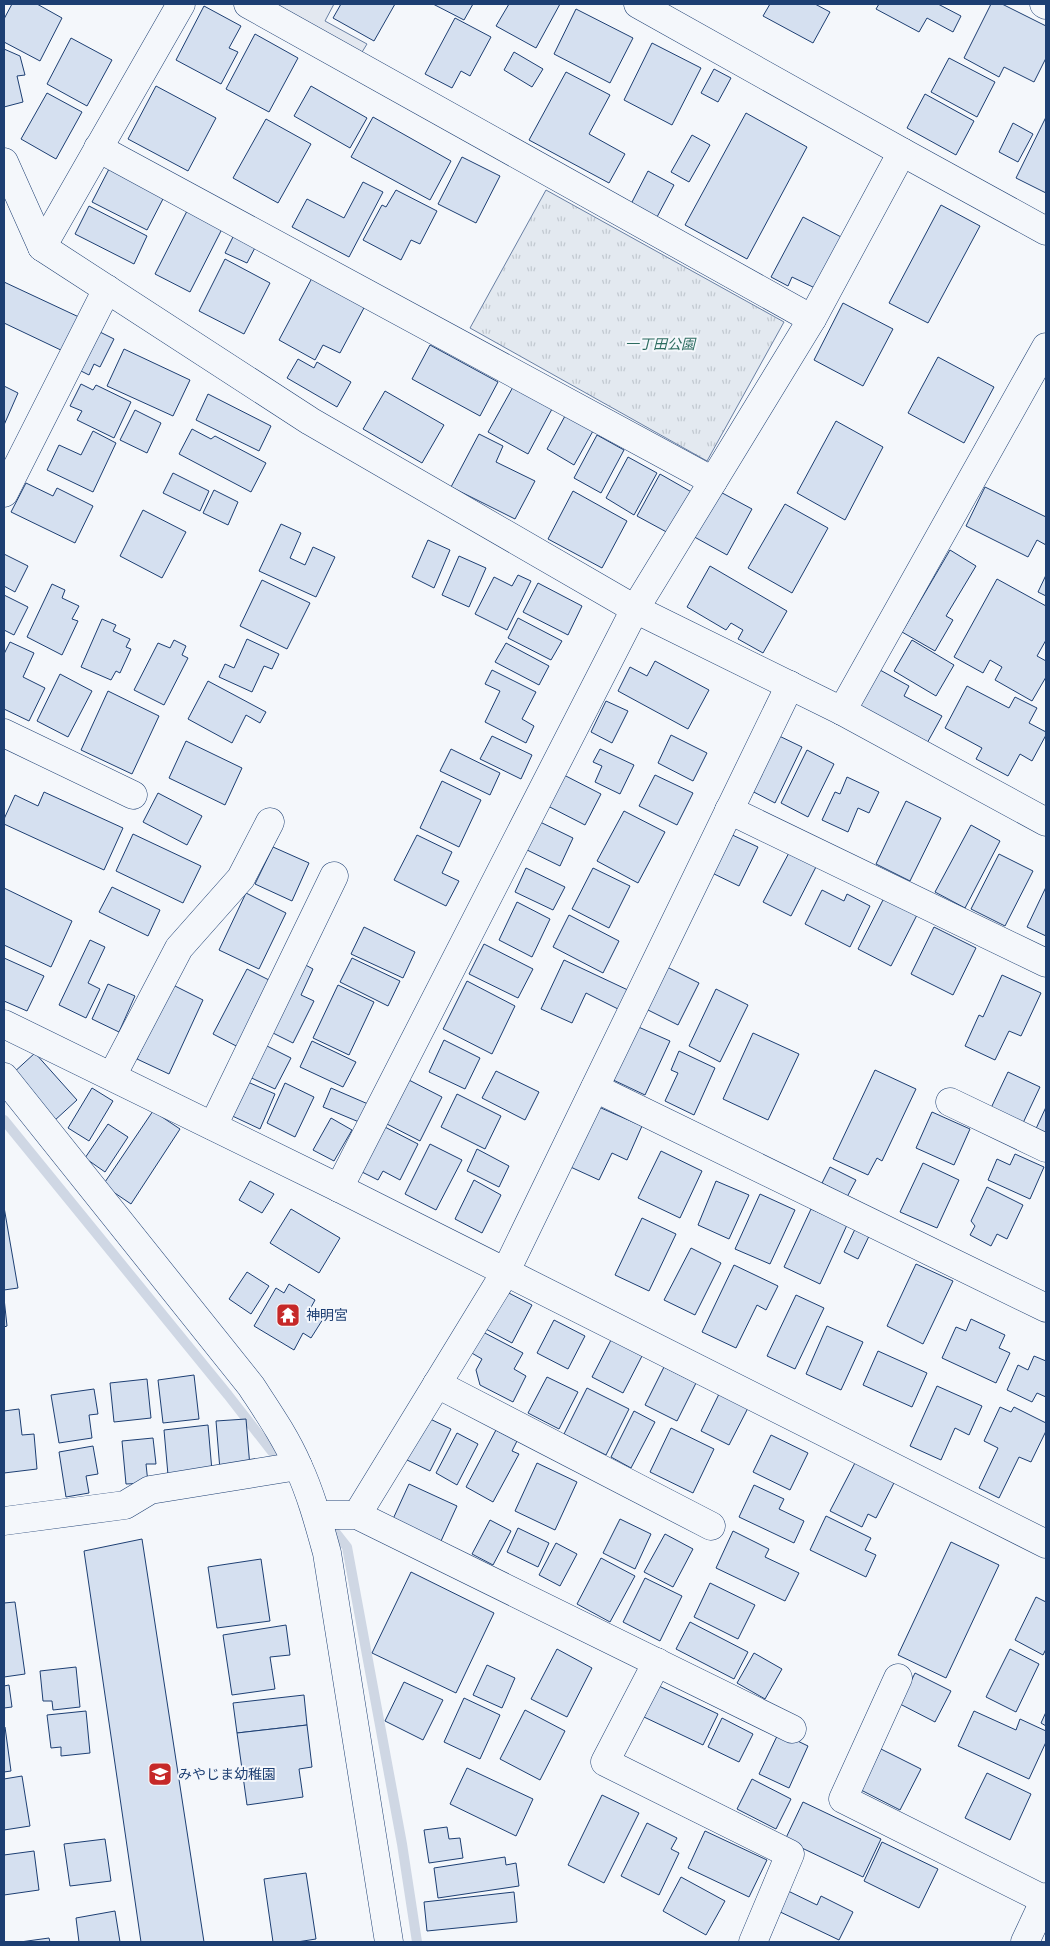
<svg xmlns="http://www.w3.org/2000/svg" width="1050" height="1946" viewBox="0 0 1050 1946" font-family="'Source Serif 4','Noto Sans JP',serif">
<style>
.park{fill:url(#park-tufts);stroke:#687fa3}
.parking{fill:#e3e8f0;stroke:#687fa3}
.lines{fill:none;stroke-linecap:round;stroke-linejoin:round}
.stream{stroke:#cfd7e4;stroke-width:10}
.building{fill:#d5e0f0;stroke:#1d3f73}
.minor-casing{stroke:#1d3f73;stroke-width:29}
.minor{stroke:#f4f7fb;stroke-width:28}
.labels{text-anchor:middle;stroke-width:4;stroke-linejoin:round;paint-order:stroke}
.park-label{font-size:14px;font-style:italic;fill:#2c6c60;stroke:#f4f7fb}
.poi-label{font-size:14px;fill:#1d3f73;stroke:#f4f7fb;text-anchor:start}
</style>
<defs>
<pattern id="park-tufts" width="24" height="20" patternUnits="userSpaceOnUse" patternTransform="scale(1.25)"><rect width="24" height="20" fill="#e3e9f0"/><path d="M3 7l-1-3M5 7V3M7 7l1-3M15 17l-1-3M17 17v-4M19 17l1-3" fill="none" stroke="#c2c9d1"/></pattern>
</defs>
<rect width="100%" height="100%" fill="#f4f7fb"/>
<!-- park -->
<polygon class="park" points="546,190 784,322 707,461 470,328"/>
<!-- parking -->
<polygon class="parking" points="264,4 334,4 325,21 367,44 359,57"/>
<g class="lines">
<!-- stream -->
<g class="stream">
<polyline points="4,1120 228,1395 284,1467"/>
<polyline points="328,1523 347,1547 402,1844 417,1942"/>
</g>
</g>
<!-- building -->
<g class="building">
<polygon points="12,4 37,4 62,18 40,61 4,42 4,19"/>
<polygon points="341,4 395,4 374,41 333,18"/>
<polygon points="433,4 473,4 464,20"/>
<polygon points="509,4 560,4 536,48 496,26"/>
<polygon points="770,4 815,4 830,12 813,43 763,16"/>
<polygon points="879,4 938,4 961,16 953,32 927,18 919,32 876,9"/>
<polygon points="991,4 1002,4 1046,26 1046,58 1034,82 1004,67 999,77 964,58"/>
<polygon points="204,6 241,26 229,48 238,52 221,84 176,60"/>
<polygon points="576,9 633,38 610,83 554,54"/>
<polygon points="455,18 491,37 470,76 461,71 452,88 425,74"/>
<polygon points="255,34 298,58 269,112 226,89"/>
<polygon points="71,38 112,60 87,106 47,84"/>
<polygon points="652,43 701,68 672,125 624,100"/>
<polygon points="4,49 20,56 25,75 17,76 23,102 4,107"/>
<polygon points="514,52 543,69 532,87 504,70"/>
<polygon points="949,58 995,82 977,117 931,92"/>
<polygon points="714,69 731,78 718,102 701,93"/>
<polygon points="566,72 610,95 589,134 625,154 609,183 529,140"/>
<polygon points="156,86 216,118 188,171 128,139"/>
<polygon points="311,86 367,118 350,148 294,116"/>
<polygon points="47,93 82,112 56,159 21,139"/>
<polygon points="925,94 974,121 956,155 907,128"/>
<polygon points="746,113 807,147 747,259 685,225"/>
<polygon points="373,117 451,161 430,200 351,157"/>
<polygon points="1046,117 1046,193 1016,178"/>
<polygon points="266,119 311,144 278,203 233,178"/>
<polygon points="1013,123 1033,134 1018,162 999,152"/>
<polygon points="692,135 710,145 689,182 671,172"/>
<polygon points="462,157 500,176 476,223 438,204"/>
<polygon points="109,169 164,197 147,230 92,202"/>
<polygon points="648,171 674,185 657,217 631,204"/>
<polygon points="363,182 383,192 349,257 292,227 307,199 344,218"/>
<polygon points="396,190 437,211 420,244 411,240 401,260 363,240 382,205 386,207"/>
<polygon points="941,205 980,226 928,323 889,303"/>
<polygon points="89,206 147,236 134,264 75,234"/>
<polygon points="187,211 222,229 190,292 155,274"/>
<polygon points="803,217 843,238 817,289 792,277 788,286 771,277"/>
<polygon points="235,233 257,244 247,263 225,253"/>
<polygon points="225,259 270,283 244,334 199,311"/>
<polygon points="312,278 365,306 340,353 323,345 315,360 279,340"/>
<polygon points="4,282 81,318 65,352 4,323"/>
<polygon points="843,303 893,329 863,386 814,360"/>
<polygon points="98,331 114,339 100,367 94,364 89,375 79,370"/>
<polygon points="430,345 498,382 480,416 412,379"/>
<polygon points="124,349 190,380 173,416 107,386"/>
<polygon points="938,357 994,387 964,443 908,413"/>
<polygon points="298,359 314,368 317,362 351,382 337,407 287,378"/>
<polygon points="81,384 93,390 96,385 131,402 114,438 77,420 82,411 70,406"/>
<polygon points="4,386 18,393 4,425"/>
<polygon points="513,387 552,409 528,454 488,432"/>
<polygon points="385,391 444,425 422,463 363,429"/>
<polygon points="208,394 271,426 259,451 196,420"/>
<polygon points="135,410 161,423 147,453 120,440"/>
<polygon points="565,416 593,431 574,465 547,449"/>
<polygon points="836,421 883,447 845,520 797,493"/>
<polygon points="192,429 211,439 215,436 266,463 251,492 179,454"/>
<polygon points="93,431 116,443 93,492 47,470 59,445 81,455"/>
<polygon points="479,434 503,446 496,462 535,481 515,519 451,487"/>
<polygon points="597,435 624,450 601,493 574,478"/>
<polygon points="628,457 657,473 634,515 606,498"/>
<polygon points="173,473 209,491 200,511 163,493"/>
<polygon points="660,474 695,494 672,535 637,516"/>
<polygon points="26,483 53,496 57,488 93,506 75,543 11,512"/>
<polygon points="985,487 1046,517 1046,545 1037,540 1028,557 966,526"/>
<polygon points="713,488 752,509 727,555 689,534"/>
<polygon points="214,490 238,502 228,525 203,513"/>
<polygon points="573,491 627,521 602,568 548,539"/>
<polygon points="785,504 828,528 792,593 748,568"/>
<polygon points="143,510 186,532 162,578 120,556"/>
<polygon points="281,524 301,533 290,558 305,565 313,547 335,557 316,597 259,571"/>
<polygon points="428,540 450,550 434,588 412,577"/>
<polygon points="950,550 976,566 946,616 953,620 935,651 902,632"/>
<polygon points="4,554 28,566 15,592 4,586"/>
<polygon points="459,556 486,568 469,607 442,595"/>
<polygon points="710,566 787,611 763,653 738,639 743,630 731,623 726,630 687,607"/>
<polygon points="518,575 531,581 507,630 475,614 494,577 512,586"/>
<polygon points="1046,575 1046,596 1038,592"/>
<polygon points="997,579 1046,606 1046,640 1037,656 1046,661 1046,677 1032,701 995,680 1002,667 990,660 983,673 954,657"/>
<polygon points="262,580 310,603 287,649 240,626"/>
<polygon points="538,583 582,606 568,635 523,612"/>
<polygon points="52,584 65,590 62,598 79,606 72,619 78,621 62,655 27,637"/>
<polygon points="4,595 28,607 14,635 4,630"/>
<polygon points="518,618 562,641 551,660 508,638"/>
<polygon points="102,619 116,625 113,631 130,639 126,647 131,649 120,673 116,671 111,680 81,667"/>
<polygon points="247,639 279,654 272,669 264,666 252,692 219,677 225,664 234,668"/>
<polygon points="174,640 186,646 182,655 188,658 164,705 134,690 158,643 170,648"/>
<polygon points="912,640 954,665 936,696 894,671"/>
<polygon points="10,642 34,653 23,677 45,688 29,721 4,709 4,654"/>
<polygon points="506,643 549,666 539,685 495,662"/>
<polygon points="655,661 709,690 688,729 618,691 630,667 647,676"/>
<polygon points="492,670 536,692 522,719 534,726 526,743 485,722 500,691 485,684"/>
<polygon points="880,670 909,686 904,696 942,716 926,745 859,708"/>
<polygon points="60,674 92,691 68,737 37,721"/>
<polygon points="208,681 266,712 260,723 246,715 232,743 188,719"/>
<polygon points="967,686 1009,708 1015,697 1037,708 1029,723 1046,732 1046,735 1032,761 1020,754 1008,776 976,759 982,748 945,728"/>
<polygon points="108,691 159,716 132,774 81,750"/>
<polygon points="606,701 628,711 612,743 591,732"/>
<polygon points="773,733 802,747 775,803 746,788"/>
<polygon points="671,735 707,753 693,781 658,763"/>
<polygon points="492,736 532,755 521,779 480,759"/>
<polygon points="186,741 242,768 225,805 169,778"/>
<polygon points="451,749 500,773 490,795 440,771"/>
<polygon points="600,749 634,765 620,794 595,782 602,766 593,762"/>
<polygon points="807,750 834,764 808,817 781,803"/>
<polygon points="560,773 601,794 585,825 544,804"/>
<polygon points="655,775 693,793 677,825 639,806"/>
<polygon points="847,777 879,792 869,813 858,808 848,832 822,820 835,792 840,794"/>
<polygon points="442,781 481,800 459,847 420,828"/>
<polygon points="44,792 123,828 104,870 4,824 4,819 15,795 38,806"/>
<polygon points="158,793 202,816 187,845 143,822"/>
<polygon points="906,801 941,818 910,881 876,864"/>
<polygon points="624,811 665,832 638,883 597,861"/>
<polygon points="536,820 573,838 560,866 523,848"/>
<polygon points="971,825 1000,841 965,908 935,892"/>
<polygon points="726,832 758,847 739,886 708,871"/>
<polygon points="133,834 201,866 183,903 116,871"/>
<polygon points="417,835 452,852 442,873 459,881 446,906 394,880"/>
<polygon points="273,847 309,863 292,901 255,884"/>
<polygon points="791,849 818,863 791,916 763,902"/>
<polygon points="999,854 1033,871 1005,926 971,909"/>
<polygon points="526,868 565,887 553,910 515,892"/>
<polygon points="593,868 630,886 609,928 572,909"/>
<polygon points="112,887 160,910 148,936 99,912"/>
<polygon points="1046,887 1046,936 1027,927"/>
<polygon points="4,888 72,921 51,967 4,945"/>
<polygon points="822,890 844,901 847,894 870,906 850,947 805,924"/>
<polygon points="246,893 286,913 259,969 219,950"/>
<polygon points="884,898 917,915 891,966 858,949"/>
<polygon points="517,902 550,919 532,957 499,940"/>
<polygon points="569,915 619,941 603,973 553,947"/>
<polygon points="364,927 415,952 403,978 351,954"/>
<polygon points="934,927 976,948 953,995 911,974"/>
<polygon points="90,940 105,947 88,983 100,989 86,1018 59,1005"/>
<polygon points="484,944 533,969 518,998 469,974"/>
<polygon points="4,958 44,976 27,1011 4,1001"/>
<polygon points="352,958 400,981 388,1006 340,982"/>
<polygon points="564,960 630,991 620,1010 586,993 572,1023 541,1009"/>
<polygon points="298,961 313,969 301,995 314,1001 293,1043 265,1029"/>
<polygon points="665,966 699,983 678,1025 644,1008"/>
<polygon points="247,969 269,980 252,1014 259,1017 242,1049 213,1034"/>
<polygon points="1002,975 1041,993 1021,1036 1009,1031 995,1060 965,1046 979,1015 983,1017"/>
<polygon points="467,981 515,1006 492,1054 443,1029"/>
<polygon points="108,984 135,996 119,1032 92,1019"/>
<polygon points="171,984 203,1000 169,1074 137,1059"/>
<polygon points="338,985 374,1002 349,1055 313,1038"/>
<polygon points="716,989 748,1005 720,1062 689,1046"/>
<polygon points="634,1025 670,1041 645,1095 609,1078"/>
<polygon points="753,1033 799,1054 768,1120 723,1099"/>
<polygon points="444,1040 480,1058 465,1089 429,1072"/>
<polygon points="257,1041 291,1058 275,1089 241,1073"/>
<polygon points="312,1041 356,1062 343,1087 300,1067"/>
<polygon points="679,1051 715,1068 694,1115 665,1101 678,1073 671,1070"/>
<polygon points="35,1053 77,1100 54,1121 12,1074"/>
<polygon points="875,1070 916,1089 882,1161 877,1158 868,1175 833,1159"/>
<polygon points="496,1071 539,1092 525,1120 482,1098"/>
<polygon points="1008,1072 1040,1087 1023,1123 991,1108"/>
<polygon points="405,1078 442,1097 420,1141 383,1122"/>
<polygon points="241,1079 275,1094 260,1129 226,1113"/>
<polygon points="285,1083 314,1097 295,1137 267,1123"/>
<polygon points="92,1088 113,1101 89,1141 68,1128"/>
<polygon points="331,1088 368,1104 359,1122 323,1107"/>
<polygon points="457,1094 501,1116 485,1149 441,1127"/>
<polygon points="592,1104 642,1126 627,1160 612,1153 599,1180 564,1164"/>
<polygon points="1046,1107 1046,1138 1034,1133"/>
<polygon points="153,1111 180,1129 131,1204 103,1185"/>
<polygon points="932,1112 970,1129 954,1165 916,1148"/>
<polygon points="331,1118 352,1130 334,1161 313,1150"/>
<polygon points="108,1124 128,1137 105,1172 85,1158"/>
<polygon points="381,1125 418,1144 400,1180 383,1171 378,1180 358,1170"/>
<polygon points="430,1144 462,1160 436,1210 405,1194"/>
<polygon points="477,1149 509,1166 499,1187 467,1171"/>
<polygon points="661,1151 702,1171 680,1218 638,1198"/>
<polygon points="1015,1154 1044,1167 1030,1199 988,1180 997,1159 1010,1165"/>
<polygon points="923,1163 959,1180 937,1228 900,1212"/>
<polygon points="830,1167 856,1180 847,1197 822,1183"/>
<polygon points="474,1180 501,1195 482,1233 455,1219"/>
<polygon points="250,1181 274,1194 262,1213 239,1200"/>
<polygon points="716,1181 749,1195 729,1239 698,1225"/>
<polygon points="987,1187 1023,1205 1007,1239 997,1234 991,1246 970,1235 975,1226 971,1221"/>
<polygon points="760,1194 795,1210 770,1264 735,1249"/>
<polygon points="4,1207 18,1288 4,1290"/>
<polygon points="291,1209 340,1238 319,1273 270,1243"/>
<polygon points="811,1209 847,1225 820,1284 784,1267"/>
<polygon points="642,1218 676,1234 649,1291 615,1275"/>
<polygon points="857,1225 871,1232 858,1259 844,1252"/>
<polygon points="691,1248 721,1263 695,1315 664,1300"/>
<polygon points="916,1264 953,1281 923,1344 887,1326"/>
<polygon points="734,1265 778,1286 766,1310 757,1305 736,1348 702,1332"/>
<polygon points="247,1272 269,1286 251,1314 229,1299"/>
<polygon points="289,1284 315,1300 309,1311 323,1319 311,1338 303,1333 294,1350 254,1326 276,1288 284,1293"/>
<polygon points="503,1290 532,1305 512,1343 484,1328"/>
<polygon points="796,1295 824,1308 795,1369 767,1356"/>
<polygon points="4,1298 7,1326 4,1327"/>
<polygon points="971,1319 1005,1335 999,1348 1010,1353 996,1383 942,1358 956,1327 966,1331"/>
<polygon points="554,1320 585,1336 568,1369 537,1353"/>
<polygon points="827,1326 863,1342 841,1390 806,1374"/>
<polygon points="481,1331 523,1353 514,1369 526,1376 513,1402 480,1385 476,1370 482,1359 470,1352"/>
<polygon points="611,1340 642,1356 623,1393 592,1377"/>
<polygon points="878,1351 927,1373 912,1407 863,1385"/>
<polygon points="1034,1356 1046,1361 1046,1397 1037,1393 1032,1402 1007,1390 1018,1365 1028,1370"/>
<polygon points="664,1367 696,1383 677,1421 645,1405"/>
<polygon points="194,1375 199,1419 163,1423 158,1380"/>
<polygon points="547,1377 578,1392 559,1429 528,1413"/>
<polygon points="147,1379 151,1418 114,1422 110,1383"/>
<polygon points="937,1386 982,1406 969,1435 955,1428 941,1460 910,1446"/>
<polygon points="587,1388 629,1409 606,1455 564,1434"/>
<polygon points="94,1389 98,1414 89,1415 92,1438 59,1443 51,1395"/>
<polygon points="719,1394 748,1408 729,1445 701,1431"/>
<polygon points="1000,1407 1011,1412 1014,1407 1046,1423 1046,1431 1031,1462 1019,1457 999,1498 979,1488 998,1448 984,1441"/>
<polygon points="19,1409 22,1435 34,1434 37,1469 4,1473 4,1411"/>
<polygon points="634,1411 655,1422 631,1468 611,1457"/>
<polygon points="426,1417 451,1429 430,1471 405,1459"/>
<polygon points="246,1419 250,1467 220,1470 216,1421"/>
<polygon points="208,1425 212,1471 168,1475 164,1430"/>
<polygon points="671,1428 714,1449 693,1493 650,1472"/>
<polygon points="496,1430 517,1441 512,1451 519,1454 493,1502 466,1487"/>
<polygon points="457,1433 478,1444 457,1485 436,1473"/>
<polygon points="771,1435 808,1453 790,1490 753,1472"/>
<polygon points="153,1438 156,1464 146,1464 148,1483 126,1484 122,1441"/>
<polygon points="93,1446 98,1474 86,1476 89,1493 66,1497 59,1452"/>
<polygon points="857,1459 896,1479 876,1518 868,1514 862,1527 830,1511"/>
<polygon points="537,1463 577,1482 555,1530 515,1511"/>
<polygon points="409,1484 457,1506 441,1541 393,1519"/>
<polygon points="754,1485 784,1499 779,1509 804,1521 794,1543 739,1517"/>
<polygon points="826,1516 871,1538 865,1550 876,1555 866,1577 810,1550"/>
<polygon points="620,1519 651,1534 635,1569 603,1553"/>
<polygon points="490,1520 511,1531 493,1565 472,1554"/>
<polygon points="518,1528 549,1543 538,1567 507,1552"/>
<polygon points="733,1531 769,1549 765,1557 799,1573 785,1601 716,1568"/>
<polygon points="665,1534 693,1549 673,1587 644,1572"/>
<polygon points="142,1539 204,1942 141,1942 84,1551"/>
<polygon points="951,1542 999,1565 946,1678 898,1655"/>
<polygon points="556,1543 577,1554 560,1586 539,1575"/>
<polygon points="601,1558 635,1576 610,1622 577,1604"/>
<polygon points="261,1559 270,1621 217,1628 208,1567"/>
<polygon points="411,1572 494,1613 456,1693 372,1653"/>
<polygon points="645,1578 682,1596 660,1641 623,1622"/>
<polygon points="710,1583 755,1605 738,1639 694,1617"/>
<polygon points="1036,1597 1046,1602 1046,1649 1043,1655 1015,1640"/>
<polygon points="15,1602 25,1674 4,1677 4,1603"/>
<polygon points="690,1622 748,1652 734,1679 676,1649"/>
<polygon points="286,1625 290,1655 270,1657 275,1689 232,1695 223,1635"/>
<polygon points="557,1649 592,1668 567,1717 531,1699"/>
<polygon points="1010,1649 1039,1664 1016,1712 986,1697"/>
<polygon points="754,1653 782,1669 765,1699 737,1683"/>
<polygon points="487,1665 515,1678 502,1708 473,1695"/>
<polygon points="76,1667 80,1707 53,1710 52,1701 43,1701 40,1671"/>
<polygon points="915,1673 951,1691 935,1722 900,1704"/>
<polygon points="404,1682 443,1700 423,1740 385,1721"/>
<polygon points="9,1685 12,1707 4,1708 4,1686"/>
<polygon points="659,1686 718,1714 703,1745 644,1717"/>
<polygon points="304,1695 307,1725 237,1733 233,1703"/>
<polygon points="464,1698 500,1715 480,1759 444,1742"/>
<polygon points="525,1710 565,1731 540,1780 500,1759"/>
<polygon points="86,1711 90,1753 61,1756 61,1747 51,1748 47,1715"/>
<polygon points="974,1711 1016,1730 1020,1719 1046,1731 1046,1742 1029,1779 958,1746"/>
<polygon points="1046,1712 1046,1726 1041,1723"/>
<polygon points="722,1718 753,1734 739,1762 708,1747"/>
<polygon points="307,1725 312,1767 299,1769 303,1797 247,1805 237,1733"/>
<polygon points="5,1727 11,1771 4,1772 4,1728"/>
<polygon points="779,1732 808,1746 789,1788 759,1774"/>
<polygon points="881,1749 921,1769 900,1810 861,1790"/>
<polygon points="467,1768 533,1799 516,1836 450,1804"/>
<polygon points="987,1773 1031,1794 1010,1840 965,1818"/>
<polygon points="22,1776 30,1826 4,1830 4,1779"/>
<polygon points="752,1779 791,1799 776,1829 737,1809"/>
<polygon points="602,1795 639,1813 604,1883 568,1865"/>
<polygon points="803,1802 881,1839 863,1877 785,1840"/>
<polygon points="647,1823 677,1838 671,1849 679,1853 659,1895 621,1876"/>
<polygon points="447,1827 449,1839 460,1838 463,1858 429,1863 424,1830"/>
<polygon points="705,1831 767,1860 749,1897 688,1868"/>
<polygon points="105,1839 111,1881 70,1886 64,1844"/>
<polygon points="882,1842 938,1869 919,1908 864,1881"/>
<polygon points="34,1851 39,1890 4,1895 4,1855"/>
<polygon points="505,1857 506,1865 516,1863 519,1886 438,1898 434,1868"/>
<polygon points="306,1873 316,1939 297,1942 273,1942 264,1879"/>
<polygon points="681,1877 725,1901 706,1935 663,1911"/>
<polygon points="784,1889 817,1905 821,1896 853,1912 839,1940 774,1909"/>
<polygon points="514,1892 517,1922 427,1931 424,1902"/>
<polygon points="115,1911 120,1942 79,1942 76,1918"/>
<polygon points="49,1938 50,1942 20,1942"/>
</g>
<g class="lines">
<!-- minor casing -->
<g class="minor-casing">
<g id="minor">
<polyline points="248,4 812,319"/>
<polyline points="638,4 902,152 1046,231"/>
<polyline points="1044,4 1046,5"/>
<polyline points="98,148 713,481"/>
<polyline points="4,162 42,247 310,421 635,609 842,711 1046,822"/>
<polyline points="42,247 181,4"/>
<polyline points="4,493 107,289"/>
<polyline points="842,711 1046,347"/>
<polyline points="4,733 133,795"/>
<polyline points="729,810 1046,963"/>
<polyline points="4,1024 339,1188 1046,1544"/>
<polyline points="112,1076 179,948 241,878 270,822"/>
<path d="M4,1077L251,1386C268,1412 286,1438 298,1466C311,1494 319,1524 327,1553L389,1942"/>
<polyline points="595,1088 1046,1308"/>
<polyline points="950,1102 1046,1148"/>
<polyline points="213,1126 334,876"/>
<polyline points="339,1188 635,609 812,319 902,152"/>
<polyline points="437,1384 711,1526"/>
<polyline points="317,1515 357,1515 792,1729"/>
<polyline points="357,1515 505,1273 790,685"/>
<polyline points="4,1521 125,1505 150,1490 298,1466"/>
<polyline points="657,1662 605,1762 790,1854 753,1942"/>
<polyline points="898,1678 843,1799 1045,1900"/>
<polyline points="1025,1942 1046,1897"/>
</g>
</g>
<!-- minor -->
<use href="#minor" class="minor"/>
</g>
<!-- icons -->
<defs>
<g id="temple-square" transform="scale(1.25)"><rect x="-9" y="-9" width="18" height="18" rx="4" fill="#c62828" stroke="#f4f7fb"/><path d="M0-6L5-2H3V0L6.5 2.5H4V6H1.5V3h-3V6H-4V2.5H-6.5L-3 0V-2H-5Z" fill="#fff"/></g>
<g id="school-square" transform="scale(1.25)"><rect x="-9" y="-9" width="18" height="18" rx="4" fill="#c62828" stroke="#f4f7fb"/><path d="M0-5L7-2L0 1L-7-2ZM-4 1L0 2.5L4 1V4Q0 6-4 4Z" fill="#fff"/></g>
</defs>
<g fill-rule="evenodd">
<use href="#temple-square" x="288" y="1315"/>
<use href="#school-square" x="160" y="1774"/>
</g>
<g class="labels">
<!-- park labels -->
<g class="park-label">
<text x="660" y="349">一丁田公園</text>
</g>
<!-- poi labels -->
<g class="poi-label">
<text x="306" y="1320">神明宮</text>
<text x="178" y="1779">みやじま幼稚園</text>
</g>
</g>
<!-- border -->
<rect width="1050" height="1946" fill="none" stroke="#1d3f73" stroke-width="10"/>
</svg>
